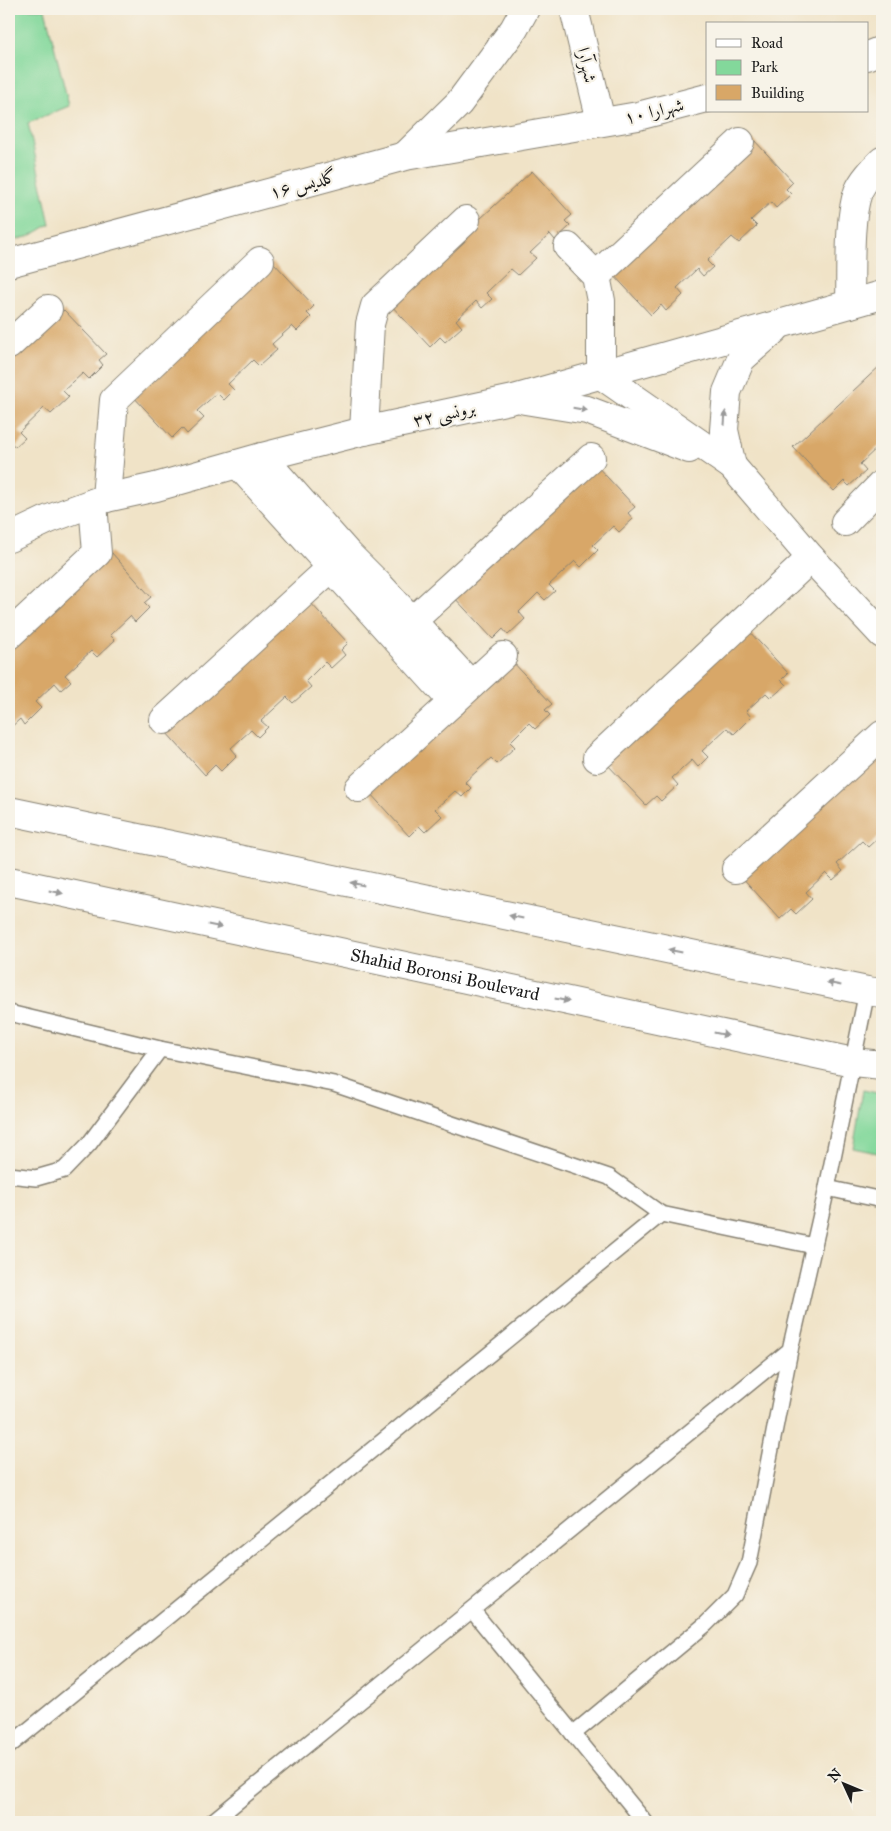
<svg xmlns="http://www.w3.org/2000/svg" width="891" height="1831" viewBox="0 0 891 1831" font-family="'IM FELL Great Primer',Amiri,serif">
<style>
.green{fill:#83d89b;stroke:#507a5c}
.building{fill:#d8a767}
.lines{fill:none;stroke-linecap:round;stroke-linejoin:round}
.service-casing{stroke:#868072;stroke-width:18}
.minor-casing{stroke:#868072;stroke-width:30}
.primary-casing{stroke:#868072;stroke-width:30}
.service{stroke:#fff;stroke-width:15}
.minor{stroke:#fff;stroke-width:28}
.primary{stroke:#fff;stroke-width:28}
.oneway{fill:#999}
.labels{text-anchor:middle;stroke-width:4.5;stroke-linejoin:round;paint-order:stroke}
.street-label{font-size:18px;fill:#1c1c1c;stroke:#f7f3e8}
</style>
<rect width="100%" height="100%" fill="#f7f3e8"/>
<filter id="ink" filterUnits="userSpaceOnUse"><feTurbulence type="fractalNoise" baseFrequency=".02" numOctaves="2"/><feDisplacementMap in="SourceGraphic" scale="10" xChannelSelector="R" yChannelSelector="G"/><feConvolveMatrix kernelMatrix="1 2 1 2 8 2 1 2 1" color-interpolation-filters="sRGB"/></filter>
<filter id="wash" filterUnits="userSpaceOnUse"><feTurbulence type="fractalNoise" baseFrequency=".0096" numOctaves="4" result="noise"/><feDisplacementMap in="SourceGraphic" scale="20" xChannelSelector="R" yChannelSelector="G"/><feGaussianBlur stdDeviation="1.12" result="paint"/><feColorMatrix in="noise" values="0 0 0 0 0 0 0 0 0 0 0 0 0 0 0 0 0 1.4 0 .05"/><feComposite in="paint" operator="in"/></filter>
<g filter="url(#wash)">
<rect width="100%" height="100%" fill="#f0e3c7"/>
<!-- green -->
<g class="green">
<polygon points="9,9 45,9 69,106 28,123 50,224 30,236 9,242"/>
<polygon points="863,1090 882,1094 882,1154 853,1148"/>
</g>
<g id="blocks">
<!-- building -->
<g class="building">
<polygon points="753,139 793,182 786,189 791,194 776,208 771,202 751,220 757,226 739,243 732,237 707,261 713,267 703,276 697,269 677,288 683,295 666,311 661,305 651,315 610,271"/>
<polygon points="532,171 572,215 565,221 570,226 555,240 550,234 530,253 536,258 518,275 511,269 486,293 492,299 482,308 476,301 456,320 462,327 445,342 440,337 430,347 389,303"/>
<polygon points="273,262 314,306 307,313 311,317 297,331 292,326 272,344 277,350 259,366 253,360 228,384 234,390 224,400 217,393 197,411 204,418 187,434 182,428 172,438 131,394"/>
<polygon points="64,310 106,354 99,360 103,365 89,379 83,373 63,391 69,397 51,414 44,408 19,432 25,438 15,447 9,440 9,362"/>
<polygon points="882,364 882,448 880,445 860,464 866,471 849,486 844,481 834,491 793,447"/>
<polygon points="594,463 635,507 628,513 633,519 619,532 613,526 593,545 598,550 581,567 575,561 549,585 555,591 545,600 538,593 519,612 525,619 508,635 503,629 493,639 452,595"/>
<polygon points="111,552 151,597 144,603 149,608 135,622 130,616 110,635 115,640 97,657 91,651 65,675 71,681 61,690 55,683 35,702 41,708 24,725 20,719 9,729 9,647"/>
<polygon points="307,599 348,643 341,650 345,655 331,668 325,662 306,681 311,687 293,703 287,697 261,721 268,727 258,737 251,730 231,748 237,755 221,771 215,765 205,775 165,731"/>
<polygon points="747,629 788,673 781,680 786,685 771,698 766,693 746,711 751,717 734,734 727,728 702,751 708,757 698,767 692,760 672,778 678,785 661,801 656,796 646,805 605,762"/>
<polygon points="511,660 552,704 545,710 550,715 535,729 529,723 510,742 515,747 497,764 491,758 465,782 471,788 462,797 455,791 435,809 442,816 425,832 419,826 409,836 369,792"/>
<polygon points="882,743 881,825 882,834 868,847 862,841 837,864 843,871 833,880 826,873 806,892 812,899 796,914 791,909 780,919 740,875"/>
</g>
</g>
</g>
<g filter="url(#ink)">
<use href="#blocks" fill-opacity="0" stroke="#868072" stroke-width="1"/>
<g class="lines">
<!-- service casing -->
<g class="service-casing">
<g id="service">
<polyline points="9,1013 160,1049 334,1084 609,1177 661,1214"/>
<polyline points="9,1175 36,1178 64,1170 89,1144 160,1049"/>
<polyline points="827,1188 882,1200"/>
<polyline points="472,1610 645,1822"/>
<polyline points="573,1734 706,1624 735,1595 749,1563 790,1350"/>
<polyline points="9,1746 661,1214 814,1246"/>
<polyline points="212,1822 790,1350 827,1188 867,991"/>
</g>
</g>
<!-- minor casing -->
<g class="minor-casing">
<g id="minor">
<polyline points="574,9 601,121"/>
<polyline points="867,56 882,50"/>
<polyline points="405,156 459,103 514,29 525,9"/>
<polyline points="568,247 596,276 601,301 601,375 732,466 811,558 882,634"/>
<polyline points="9,263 405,156 638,116 707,98"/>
<polyline points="596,276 740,142"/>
<path d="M850,304C851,273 848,220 858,192C863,180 873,170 882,161"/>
<polyline points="9,345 48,309"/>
<polyline points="525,400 587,410 689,449"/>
<polyline points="364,431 370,324 375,306 466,220"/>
<polyline points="262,457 347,553 380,586 471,685"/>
<polyline points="238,464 453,702"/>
<polyline points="732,466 724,430 727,392 741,359 775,329"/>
<polyline points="106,498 114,400 260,261"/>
<polyline points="845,522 882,484"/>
<polyline points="9,538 49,519 106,498 156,487 262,457 364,431 514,399 882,295"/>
<polyline points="399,633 591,458"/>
<polyline points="9,635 97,553 93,503"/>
<polyline points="164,720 344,556"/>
<polyline points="597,758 811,558"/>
<polyline points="359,788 503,656"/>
<polyline points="736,869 882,735"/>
</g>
</g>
<!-- primary casing -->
<g class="primary-casing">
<g id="primary">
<polyline points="9,811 867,991 882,993"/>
<path id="s1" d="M9,881L853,1062L882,1065"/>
</g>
</g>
<!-- service -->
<use href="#service" class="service"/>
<!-- minor -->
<use href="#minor" class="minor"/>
<!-- primary -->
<use href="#primary" class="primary"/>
</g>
<!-- one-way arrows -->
<defs><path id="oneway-solid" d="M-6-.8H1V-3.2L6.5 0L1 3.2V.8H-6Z" transform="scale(1.25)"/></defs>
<g class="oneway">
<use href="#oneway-solid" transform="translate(580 409) rotate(10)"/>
<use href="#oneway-solid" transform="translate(725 418) rotate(-86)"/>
<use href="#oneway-solid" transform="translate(357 884) rotate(-168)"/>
<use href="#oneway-solid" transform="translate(56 892) rotate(12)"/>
<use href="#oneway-solid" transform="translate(516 917) rotate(-168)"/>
<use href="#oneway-solid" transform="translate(215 926) rotate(12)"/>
<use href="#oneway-solid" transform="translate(675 951) rotate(-168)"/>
<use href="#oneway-solid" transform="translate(834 984) rotate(-168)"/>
<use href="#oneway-solid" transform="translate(562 1000) rotate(12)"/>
<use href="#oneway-solid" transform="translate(721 1034) rotate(12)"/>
</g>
</g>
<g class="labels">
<!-- street labels -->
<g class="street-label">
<text transform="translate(587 65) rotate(77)" y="6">شهرآرا</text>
<text transform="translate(654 111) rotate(-13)" y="6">شهرارا ۱۰</text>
<text transform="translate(303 184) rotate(-15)" y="6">گلدیس ۱۶</text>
<text transform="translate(444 414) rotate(-12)" y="6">برونسی ۳۲</text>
<text dy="6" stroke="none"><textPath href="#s1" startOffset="446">Shahid Boronsi Boulevard</textPath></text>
</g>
</g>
<!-- margin -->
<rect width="891" height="1831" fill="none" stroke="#f7f3e8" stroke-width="30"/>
<!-- legend -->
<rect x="706" y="22" width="162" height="90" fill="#f7f3e8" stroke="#9f9d96"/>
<rect x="716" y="39" width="25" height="8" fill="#ffffff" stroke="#9f9d96"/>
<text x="751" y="48" font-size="15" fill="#1c1c1c">Road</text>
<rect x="716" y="60" width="25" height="15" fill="#83d89b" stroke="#9f9d96"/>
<text x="751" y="72" font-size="15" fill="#1c1c1c">Park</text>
<rect x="716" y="85" width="25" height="15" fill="#d8a767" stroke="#9f9d96"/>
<text x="751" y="98" font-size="15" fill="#1c1c1c">Building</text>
<!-- north arrow -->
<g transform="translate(844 1784) rotate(314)" stroke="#f7f3e8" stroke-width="4" paint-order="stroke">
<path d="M0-4L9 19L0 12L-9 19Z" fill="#1c1c1c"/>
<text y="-8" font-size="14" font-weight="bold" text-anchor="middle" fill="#1c1c1c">N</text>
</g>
</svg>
